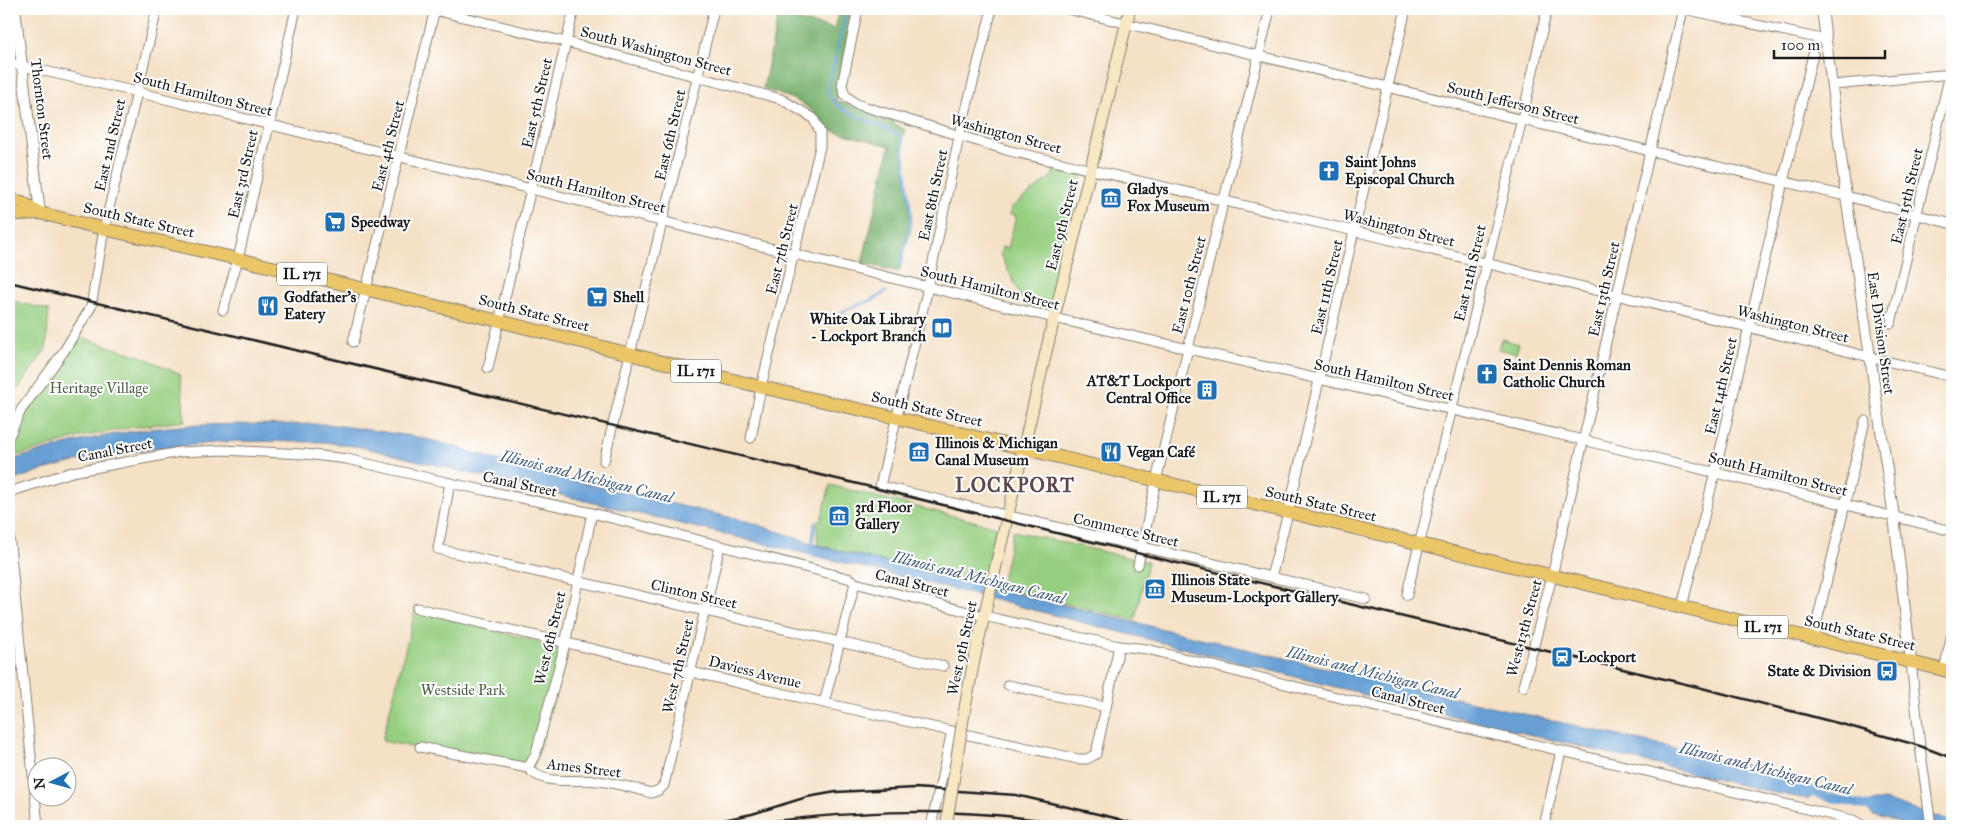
<svg xmlns="http://www.w3.org/2000/svg" width="1961" height="835" viewBox="0 0 1961 835" font-family="'IM FELL Great Primer',serif">
<style>
.green{fill:#97cf81;stroke:#5a764e}
.forest{fill:#79b26f;stroke:#4a6746}
.water{fill:#67a0d6;stroke:#425e79}
.lines{fill:none;stroke-linecap:round;stroke-linejoin:round}
.stream{stroke:#67a0d6;stroke-width:2.5}
.canal{stroke:#67a0d6;stroke-width:8}
.minor-casing{stroke:#887e71;stroke-width:11}
.tertiary-casing{stroke:#887e71;stroke-width:12}
.secondary-casing{stroke:#887e71;stroke-width:13}
.primary-casing{stroke:#887e71;stroke-width:14}
.minor{stroke:#fff;stroke-width:9}
.tertiary{stroke:#fff;stroke-width:10}
.secondary{stroke:#f7e8c3;stroke-width:11}
.primary{stroke:#eac669;stroke-width:12}
.rail{stroke:#1c1c1c;stroke-width:2.5}
.secondary-bridge-casing{stroke:#887e71;stroke-width:13;stroke-linecap:butt}
.secondary-bridge{stroke:#f7e8c3;stroke-width:11}
.labels{text-anchor:middle;stroke-width:4;stroke-linejoin:round;paint-order:stroke}
.shield{fill:#fff;stroke:#606060;stroke-width:1}
.shield-label{font-size:14px;font-weight:bold;fill:#1c1c1c}
.street-label{font-size:15px;fill:#1c1c1c;stroke:#fff}
.poi-label{font-size:15px;font-weight:bold;fill:#1c1c1c;stroke:#fff;text-anchor:start}
.park-label{font-size:15px;fill:#4d6444;stroke:#fff}
.water-label{font-size:16px;font-style:italic;fill:#425e79;stroke:#fff}
.district-label{font-size:20px;font-weight:bold;letter-spacing:1px;fill:#5d484e;stroke:#fff}
</style>
<rect width="100%" height="100%" fill="#fff"/>
<filter id="ink" filterUnits="userSpaceOnUse"><feTurbulence type="fractalNoise" baseFrequency=".02" numOctaves="2"/><feDisplacementMap in="SourceGraphic" scale="10" xChannelSelector="R" yChannelSelector="G"/><feConvolveMatrix kernelMatrix="1 2 1 2 8 2 1 2 1" color-interpolation-filters="sRGB"/></filter>
<filter id="wash" filterUnits="userSpaceOnUse"><feTurbulence type="fractalNoise" baseFrequency=".0096" numOctaves="4" result="noise"/><feDisplacementMap in="SourceGraphic" scale="20" xChannelSelector="R" yChannelSelector="G"/><feGaussianBlur stdDeviation="1.12" result="paint"/><feColorMatrix in="noise" values="0 0 0 0 0 0 0 0 0 0 0 0 0 0 0 0 0 1.4 0 .05"/><feComposite in="paint" operator="in"/></filter>
<g filter="url(#wash)">
<rect width="100%" height="100%" fill="#f5e1c6"/>
<!-- green -->
<g class="green">
<polygon points="1055,166 1083,172 1050,310 1025,305 1000,254 1002,247 1008,248 1016,216 1009,214 1012,207 1052,176"/>
<polygon points="9,300 49,310 46,349 9,402"/>
<path d="M80,337L140,356L180,374L185,421L134,427L80,437L19,455L9,453C20,409 55,375 80,337Z"/>
<polygon points="1501,339 1519,344 1516,353 1498,349"/>
<polygon points="830,485 997,527 983,586 818,545 817,523 818,520 821,520"/>
<polygon points="1013,531 1148,562 1135,620 1000,588"/>
<polygon points="415,611 568,649 533,771 382,741"/>
</g>
<!-- forest -->
<path class="forest" d="M839,9H854L836,101L894,118L893,123L905,130L902,138L911,214L910,229L899,272L862,263L890,146L826,129C812,103 790,97 763,89L778,16L835,29Z"/>
<!-- water -->
<g class="water">
<path d="M327,424L412,436L446,444L528,470L750,522L826,548L1300,662L1805,779L1815,789L1817,794L1808,799L1770,792L1361,694L1358,692L1347,690L940,586L361,447L324,442L234,441L152,449L94,457L39,471L9,482V461C64,443 123,430 181,426C229,423 278,425 327,424Z"/>
<polygon points="1884,800 1952,822 1952,826 1906,826 1885,818 1873,816 1868,811 1867,806 1871,802"/>
</g>
<g class="lines">
<!-- stream -->
<g class="stream">
<path d="M847,9L827,91C837,118 882,121 902,138L911,214L910,229L900,264"/>
<path d="M829,325C842,303 869,307 886,291"/>
<polyline points="812,546 815,523"/>
</g>
<!-- canal -->
<polyline class="canal" points="1809,792 1876,809"/>
</g>
</g>
<g filter="url(#ink)">
<g class="lines">
<!-- minor casing -->
<g class="minor-casing">
<g id="minor">
<polyline points="430,9 566,42 781,99 813,118 820,132 820,147 761,387 751,438"/>
<polyline points="858,9 842,85 845,95 856,104 1010,151 1354,231 1952,377"/>
<polyline points="992,9 959,137 926,296 880,486 1366,599"/>
<polyline points="1067,9 1650,151 1846,196 1952,224"/>
<polyline points="1684,9 1826,40"/>
<polyline points="9,63 137,92 1054,318 1583,440 1952,531"/>
<polyline points="1833,85 1952,74"/>
<polyline points="223,310 238,259 296,9"/>
<polyline points="1891,323 1950,74 1952,75"/>
<polyline points="353,342 435,9"/>
<polyline points="488,368 574,9"/>
<polyline points="9,436 21,410 64,351 91,307 104,229 157,9"/>
<polyline points="604,461 714,9"/>
<polyline points="450,483 438,549 943,666"/>
<polyline points="9,492 72,472 180,452 223,450 305,454 347,459 450,483 592,513 851,579 855,583 984,616 1119,646 1147,649 1380,708 1853,820 1864,826"/>
<polyline points="9,535 38,826"/>
<polyline points="1138,565 1156,481 1270,9"/>
<polyline points="1271,577 1288,513 1406,9"/>
<path d="M1407,595C1413,565 1422,537 1428,507L1522,119L1547,9"/>
<polyline points="1682,607 1715,472 1813,54"/>
<polyline points="417,608 824,703 1078,759 1087,759 1096,754 1119,646"/>
<polyline points="1813,638 1865,421"/>
<polyline points="1911,661 1920,746 1931,826"/>
<polyline points="1944,670 1952,634"/>
<polyline points="1008,685 1106,707"/>
<polyline points="1523,687 1552,576 1683,9"/>
<polyline points="824,703 855,583"/>
<path d="M420,747L528,768C544,787 575,778 598,781C616,783 633,788 651,793L659,790L664,785L720,546"/>
<polyline points="528,768 536,753 565,644 592,513"/>
<polyline points="931,826 952,731"/>
<polyline points="1544,826 1561,751"/>
</g>
</g>
<!-- tertiary casing -->
<g class="tertiary-casing">
<g id="tertiary">
<polyline points="15,9 40,213"/>
<polyline points="1822,9 1846,196 1894,517 1911,661"/>
</g>
</g>
<!-- secondary casing -->
<g class="secondary-casing">
<polyline id="secondary" points="964,713 975,655 1054,318 1130,9"/>
</g>
<!-- primary casing -->
<g class="primary-casing">
<g id="primary">
<polyline points="9,199 22,202 40,213 104,229 238,259 499,321 761,387 897,418 1952,672"/>
<polyline points="9,212 20,214 40,213"/>
</g>
</g>
<!-- minor -->
<use href="#minor" class="minor"/>
<!-- tertiary -->
<use href="#tertiary" class="tertiary"/>
<!-- secondary -->
<use href="#secondary" class="secondary"/>
<!-- primary -->
<use href="#primary" class="primary"/>
<!-- rail -->
<g class="rail">
<polyline points="9,282 875,488 1169,561 1694,686 1849,726 1920,746 1952,758"/>
<polyline points="695,826 752,814 807,797 836,792 915,788 1016,795 1115,818 1141,826"/>
<path d="M733,826C852,810 962,805 1081,826"/>
</g>
<!-- secondary-bridge casing -->
<g class="secondary-bridge-casing">
<polyline id="secondary-bridge" points="946,826 964,713"/>
</g>
<!-- secondary-bridge -->
<use href="#secondary-bridge" class="secondary-bridge"/>
</g>
</g>
<!-- icons -->
<defs>
<g id="church-square" transform="scale(1.125)"><rect x="-9" y="-9" width="18" height="18" rx="4" fill="#1f6fb2" stroke="#fff"/><path d="M-1.2-6h2.4v3.5h3.3v2.4h-3.3V6h-2.4V-.1h-3.3v-2.4h3.3Z" fill="#fff"/></g>
<g id="museum-square" transform="scale(1.125)"><rect x="-9" y="-9" width="18" height="18" rx="4" fill="#1f6fb2" stroke="#fff"/><path d="M0-6L6-3V-2H-6V-3ZM-5-1h2V3h-2ZM-1-1h2V3h-2ZM3-1h2V3H3ZM-6 4H6V6H-6Z" fill="#fff"/></g>
<g id="supermarket-square" transform="scale(1.125)"><rect x="-9" y="-9" width="18" height="18" rx="4" fill="#1f6fb2" stroke="#fff"/><path d="M-6-5.5h2.5l.6 2H6L4.5 2H-2.5L-4.4-4H-6ZM-1.5 3.2a1.3 1.3 0 1 0 .1 0ZM3 3.2a1.3 1.3 0 1 0 .1 0Z" fill="#fff"/></g>
<g id="restaurant-square" transform="scale(1.125)"><rect x="-9" y="-9" width="18" height="18" rx="4" fill="#1f6fb2" stroke="#fff"/><path d="M-5-6h1v4h1v-4h1v4h1v-4h1v5L-1.5 .5V6h-2V.5L-5-1ZM5-6V6H3V1.5H1.5Q1.5-4 5-6Z" fill="#fff"/></g>
<g id="library-square" transform="scale(1.125)"><rect x="-9" y="-9" width="18" height="18" rx="4" fill="#1f6fb2" stroke="#fff"/><path d="M-6-4Q-3-5.5-.7-3.5V5Q-3 3-6 4ZM6-4Q3-5.5 .7-3.5V5Q3 3 6 4Z" fill="#fff"/></g>
<g id="building-square" transform="scale(1.125)"><rect x="-9" y="-9" width="18" height="18" rx="4" fill="#1f6fb2" stroke="#fff"/><path d="M-4-6H4V6H1V3H-1V6H-4ZM-2.5-4.3h1.7v1.8h-1.7ZM.8-4.3h1.7v1.8H.8ZM-2.5-1h1.7V.8h-1.7ZM.8-1h1.7V.8H.8Z" fill="#fff"/></g>
<g id="station-square" transform="scale(1.125)"><rect x="-9" y="-9" width="18" height="18" rx="4" fill="#1f6fb2" stroke="#fff"/><path d="M-3-6H3Q5-6 5-4V2Q5 4 3 4L4.5 6H3L1.5 4h-3L-3 6H-4.5L-3 4Q-5 4-5 2V-4Q-5-6-3-6ZM-3.5-4v3h7v-3ZM-3.5 1v1.5H-2V1ZM2 1v1.5H3.5V1Z" fill="#fff"/></g>
<g id="bus-square" transform="scale(1.125)"><rect x="-9" y="-9" width="18" height="18" rx="4" fill="#1f6fb2" stroke="#fff"/><path d="M-5-6H5V4H4V6H2V4H-2V6H-4V4H-5ZM-3.5-4V0h7V-4ZM-3.5 1.2v1.5H-2V1.2ZM2 1.2v1.5H3.5V1.2Z" fill="#fff"/></g>
</defs>
<g fill-rule="evenodd">
<use href="#church-square" x="1329" y="171"/>
<use href="#museum-square" x="1111" y="198"/>
<use href="#supermarket-square" x="335" y="222"/>
<use href="#supermarket-square" x="597" y="297"/>
<use href="#restaurant-square" x="268" y="306"/>
<use href="#library-square" x="942" y="328"/>
<use href="#church-square" x="1487" y="374"/>
<use href="#building-square" x="1207" y="390"/>
<use href="#museum-square" x="919" y="452"/>
<use href="#restaurant-square" x="1111" y="452"/>
<use href="#museum-square" x="839" y="516"/>
<use href="#museum-square" x="1155" y="589"/>
<use href="#station-square" x="1562" y="657"/>
<use href="#bus-square" x="1887" y="671"/>
</g>
<g class="labels">
<!-- shield labels -->
<g class="shield">
<rect x="277" y="262.5" width="50" height="23" rx="4"/>
<rect x="671" y="359.5" width="50" height="23" rx="4"/>
<rect x="1197" y="485.5" width="50" height="23" rx="4"/>
<rect x="1738" y="615.5" width="50" height="23" rx="4"/>
</g>
<g class="shield-label">
<text x="302" y="279">IL 171</text>
<text x="696" y="376">IL 171</text>
<text x="1222" y="502">IL 171</text>
<text x="1763" y="632">IL 171</text>
</g>
<!-- street labels -->
<g class="street-label">
<text transform="translate(656 51) rotate(15)" y="5">South Washington Street</text>
<text transform="translate(203 94) rotate(14)" y="5">South Hamilton Street</text>
<text transform="translate(537 103) rotate(-77)" y="5">East 5th Street</text>
<text transform="translate(1513 103) rotate(14)" y="5">South Jefferson Street</text>
<text transform="translate(42 109) rotate(83)" y="5">Thornton Street</text>
<text transform="translate(1006 134) rotate(15)" y="5">Washington Street</text>
<text transform="translate(670 135) rotate(-77)" y="5">East 6th Street</text>
<text transform="translate(110 145) rotate(-77)" y="5">East 2nd Street</text>
<text transform="translate(388 146) rotate(-76)" y="5">East 4th Street</text>
<text transform="translate(243 174) rotate(-77)" y="5">East 3rd Street</text>
<text transform="translate(596 191) rotate(14)" y="5">South Hamilton Street</text>
<text transform="translate(933 195) rotate(-78)" y="5">East 8th Street</text>
<text transform="translate(1907 196) rotate(-77)" y="5">East 15th Street</text>
<text transform="translate(139 220) rotate(13)" y="5">South State Street</text>
<text transform="translate(1062 225) rotate(-76)" y="5">East 9th Street</text>
<text transform="translate(1399 228) rotate(14)" y="5">Washington Street</text>
<text transform="translate(782 249) rotate(-76)" y="5">East 7th Street</text>
<text transform="translate(1470 273) rotate(-77)" y="5">East 12th Street</text>
<text transform="translate(1189 285) rotate(-76)" y="5">East 10th Street</text>
<text transform="translate(1327 287) rotate(-77)" y="5">East 11th Street</text>
<text transform="translate(990 288) rotate(14)" y="5">South Hamilton Street</text>
<text transform="translate(1604 289) rotate(-77)" y="5">East 13th Street</text>
<text transform="translate(534 313) rotate(14)" y="5">South State Street</text>
<text transform="translate(1793 324) rotate(14)" y="5">Washington Street</text>
<text transform="translate(1881 333) rotate(82)" y="5">East Division Street</text>
<text transform="translate(1384 380) rotate(13)" y="5">South Hamilton Street</text>
<text transform="translate(1721 386) rotate(-77)" y="5">East 14th Street</text>
<text transform="translate(927 409) rotate(13)" y="5">South State Street</text>
<text transform="translate(115 450) rotate(-11)" y="5">Canal Street</text>
<text transform="translate(1778 474) rotate(14)" y="5">South Hamilton Street</text>
<text transform="translate(520 484) rotate(12)" y="5">Canal Street</text>
<text transform="translate(1321 504) rotate(13)" y="5">South State Street</text>
<text transform="translate(1126 530) rotate(13)" y="5">Commerce Street</text>
<text transform="translate(912 583) rotate(14)" y="5">Canal Street</text>
<text transform="translate(694 594) rotate(13)" y="5">Clinton Street</text>
<text transform="translate(1524 628) rotate(-75)" y="5">West 13th Street</text>
<text transform="translate(1860 633) rotate(13)" y="5">South State Street</text>
<text transform="translate(550 638) rotate(-77)" y="5">West 6th Street</text>
<text transform="translate(962 648) rotate(-78)" y="5">West 9th Street</text>
<text transform="translate(678 666) rotate(-77)" y="5">West 7th Street</text>
<text transform="translate(755 672) rotate(14)" y="5">Daviess Avenue</text>
<text transform="translate(1408 700) rotate(14)" y="5">Canal Street</text>
<text transform="translate(584 768) rotate(7)" y="5">Ames Street</text>
</g>
<!-- poi labels -->
<g class="poi-label">
<text x="1345" y="167">Saint Johns<tspan x="1345" dy="17">Episcopal Church</tspan></text>
<text x="1127" y="194">Gladys<tspan x="1127" dy="17">Fox Museum</tspan></text>
<text x="351" y="227">Speedway</text>
<text x="284" y="302">Godfather's<tspan x="284" dy="17">Eatery</tspan></text>
<text x="613" y="302">Shell</text>
<text x="926" y="324" text-anchor="end">White Oak Library<tspan x="926" dy="17">- Lockport Branch</tspan></text>
<text x="1503" y="370">Saint Dennis Roman<tspan x="1503" dy="17">Catholic Church</tspan></text>
<text x="1191" y="386" text-anchor="end">AT&amp;T Lockport<tspan x="1191" dy="17">Central Office</tspan></text>
<text x="935" y="448">Illinois &amp; Michigan<tspan x="935" dy="17">Canal Museum</tspan></text>
<text x="1127" y="457">Vegan Café</text>
<text x="855" y="512">3rd Floor<tspan x="855" dy="17">Gallery</tspan></text>
<text x="1171" y="585">Illinois State<tspan x="1171" dy="17">Museum-Lockport Gallery</tspan></text>
<text x="1578" y="662">Lockport</text>
<text x="1871" y="676" text-anchor="end">State &amp; Division</text>
</g>
<!-- park labels -->
<g class="park-label">
<text x="99" y="393">Heritage Village</text>
<text x="463" y="695">Westside Park</text>
</g>
<!-- water labels -->
<g class="water-label">
<text transform="translate(587 476) rotate(14)" y="6">Illinois and Michigan Canal</text>
<text transform="translate(979 577) rotate(14)" y="6">Illinois and Michigan Canal</text>
<text transform="translate(1373 672) rotate(14)" y="6">Illinois and Michigan Canal</text>
<text transform="translate(1766 768) rotate(14)" y="6">Illinois and Michigan Canal</text>
</g>
<!-- district labels -->
<g class="district-label">
<text x="1015" y="492">LOCKPORT</text>
</g>
</g>
<!-- margin -->
<rect width="1961" height="835" fill="none" stroke="#fff" stroke-width="30"/>
<!-- north arrow -->
<g transform="translate(52 782) rotate(264)"><circle r="24" fill="#ffffff" stroke="#a4a4a4"/>
<path d="M0-4L9 19L0 12L-9 19Z" fill="#1f6fb2"/>
<text y="-8" font-size="14" font-weight="bold" text-anchor="middle" fill="#1c1c1c">N</text>
</g>
<!-- scale -->
<path d="M1774 50v8h111v-8" fill="none" stroke="#1c1c1c" stroke-width="2.5"/>
<text x="1781" y="50" font-size="15" fill="#1c1c1c" stroke="#ffffff" stroke-width="4" paint-order="stroke">100 m</text>
</svg>
